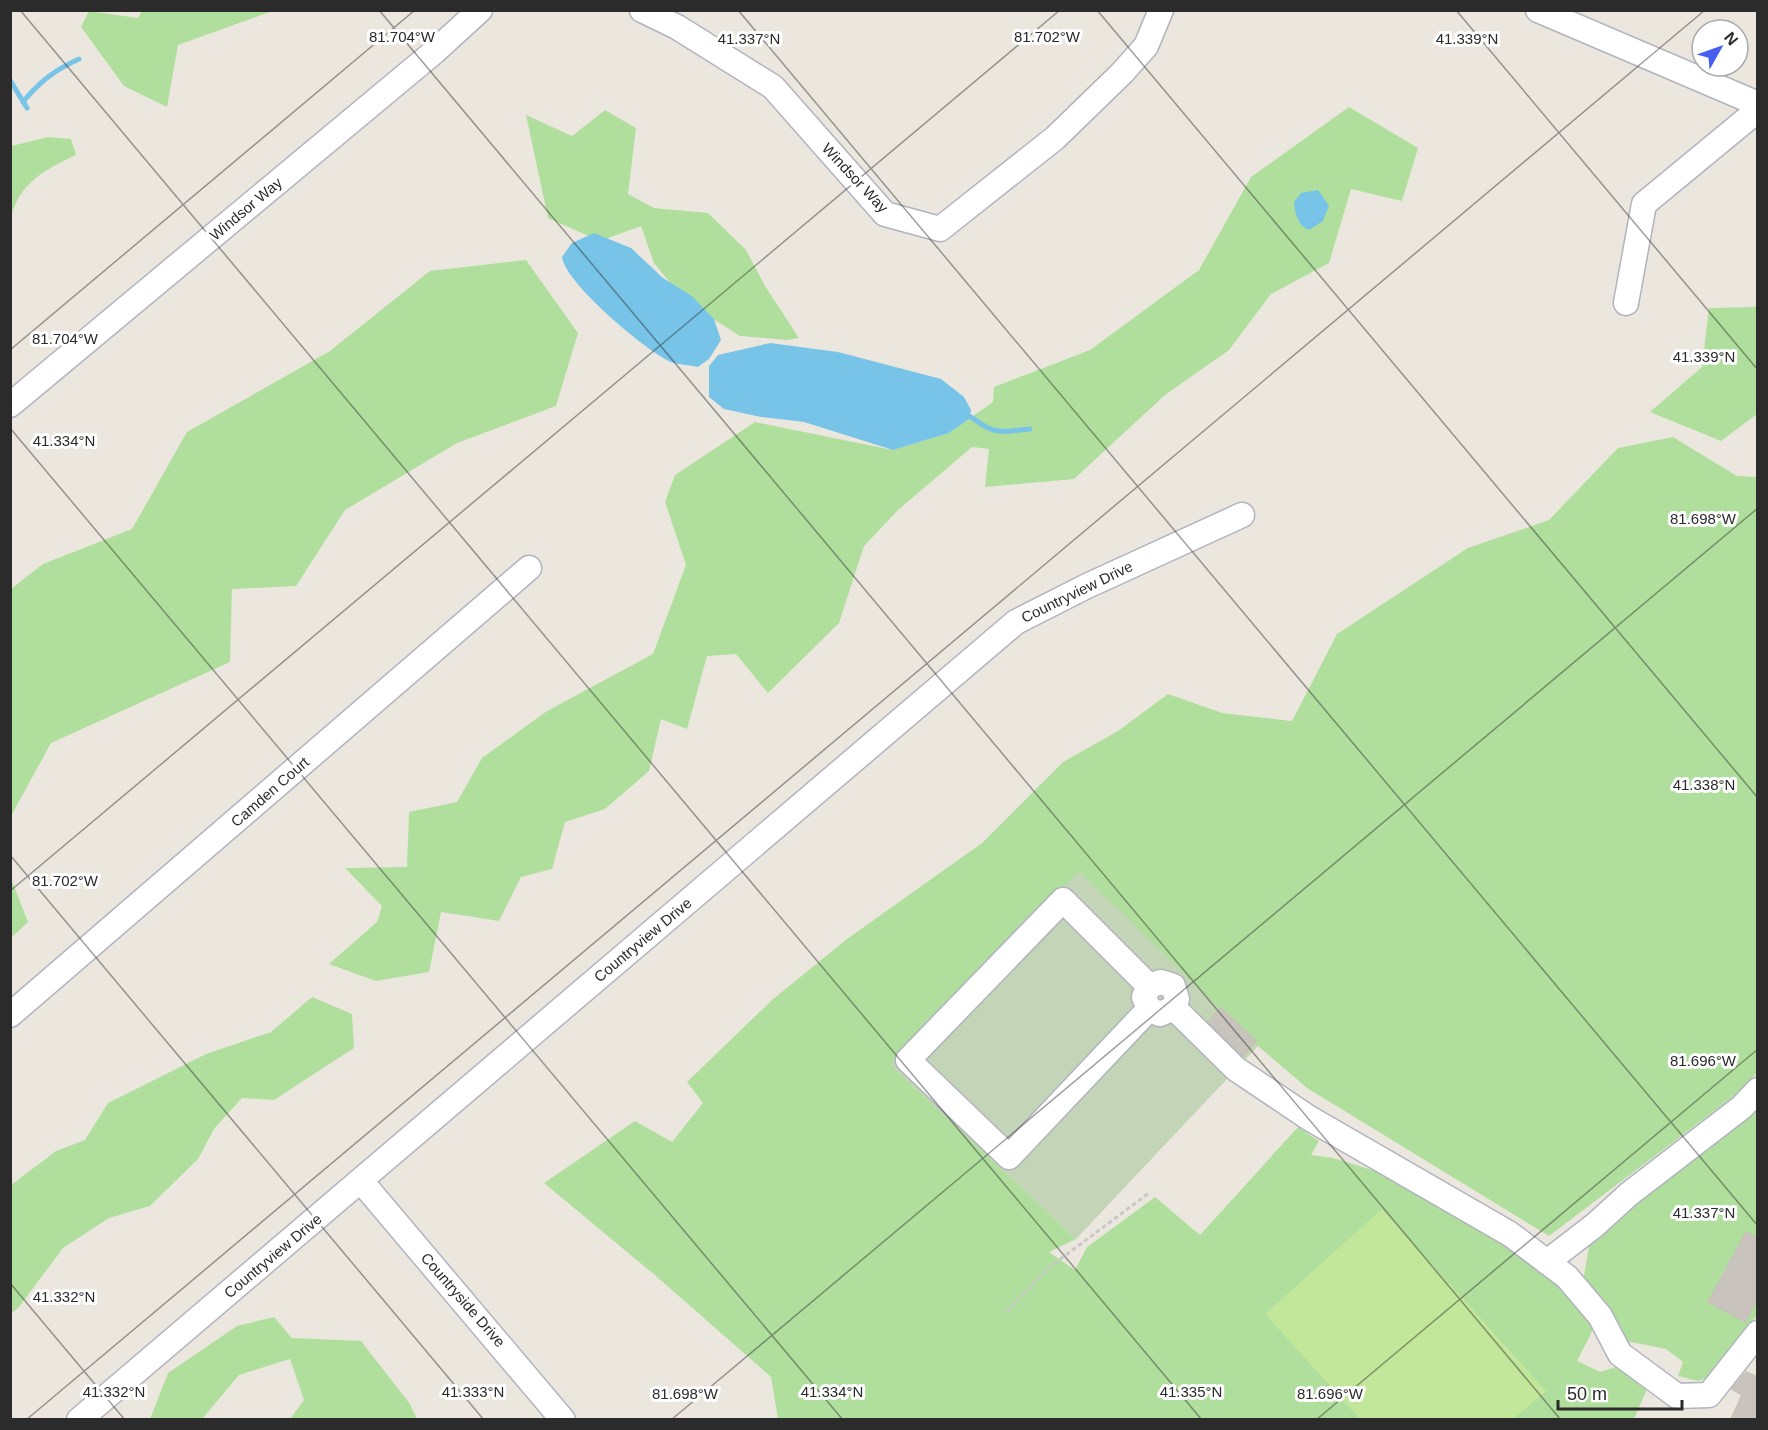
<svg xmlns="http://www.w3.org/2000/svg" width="1768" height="1430" viewBox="0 0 1768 1430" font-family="Helvetica,sans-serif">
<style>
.green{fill:#b0df9d}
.cemetery{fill:#c3d5b6}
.pitch{fill:#c2e69a}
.water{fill:#77c4e8}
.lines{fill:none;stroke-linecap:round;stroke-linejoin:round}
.stream{stroke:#77c4e8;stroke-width:5}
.building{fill:#c8c3bd;stroke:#c7c2b7;stroke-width:1.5}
.minor-casing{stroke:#b1b3be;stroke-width:27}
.path{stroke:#c8c8c8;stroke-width:3;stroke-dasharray:4.5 3;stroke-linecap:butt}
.minor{stroke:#fff;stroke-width:24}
.ticks{fill:none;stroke:#2b2b2b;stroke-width:1.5;stroke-opacity:0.45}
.labels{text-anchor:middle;stroke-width:6;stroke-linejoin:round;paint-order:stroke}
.street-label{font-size:15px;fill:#2b2b2b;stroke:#fff}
.ticks-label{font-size:15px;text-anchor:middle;fill:#2b2b2b;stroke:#fff;stroke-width:6;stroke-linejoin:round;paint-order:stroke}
</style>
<rect width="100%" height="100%" fill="#ece7de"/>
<!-- green -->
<g class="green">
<polygon points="89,11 138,18 142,11 273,11 178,45 167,107 124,86 81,27"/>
<polygon points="1349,107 1418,148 1402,201 1351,189 1329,263 1271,294 1229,350 1165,395 1074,479 985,487 989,449 972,447 898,510 864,546 839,623 768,693 736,654 707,656 687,729 661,719 649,771 605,809 565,822 552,869 521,877 499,921 441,912 429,972 376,981 329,964 377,922 382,906 345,868 407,867 409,812 457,802 482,758 547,711 653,654 686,565 665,502 675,475 755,422 893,450 949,433 993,402 994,387 1090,350 1199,270 1251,177"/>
<polygon points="605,110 636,128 628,194 654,208 708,213 746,250 765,286 799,338 787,340 740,336 685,301 654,263 641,226 600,241 548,218 526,115 572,136"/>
<path d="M48,137L71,139L76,155C46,169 19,183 11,217V146Z"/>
<polygon points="526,260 578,333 556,406 457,443 345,510 296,586 232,589 230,662 51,743 11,816 11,589 43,564 132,529 187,432 330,351 430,271"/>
<polygon points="1757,304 1757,414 1721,441 1650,412 1702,367 1709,308 1754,307"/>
<polygon points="1673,437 1737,476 1757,477 1757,1073 1734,1096 1549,1236 1307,1088 1258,1046 890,1064 1076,1239 1049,1252 1075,1270 1087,1247 1155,1197 1200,1235 1298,1127 1319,1141 1311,1155 1333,1158 1402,1179 1547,1262 1600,1316 1577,1361 1600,1372 1625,1364 1647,1389 1634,1419 778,1419 771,1377 656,1276 544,1183 635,1121 672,1142 703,1103 687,1082 772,1000 847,939 982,843 1063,762 1118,731 1168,694 1222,713 1292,721 1337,634 1468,548 1549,520 1618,448"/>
<polygon points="10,876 28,922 11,938 10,938"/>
<polygon points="312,997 352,1014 354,1048 274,1100 242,1098 214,1129 198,1159 150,1206 109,1218 63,1248 19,1307 11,1314 11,1185 56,1151 85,1140 108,1103 206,1054 271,1032"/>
<polygon points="1757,1101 1757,1315 1711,1377 1698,1381 1678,1376 1683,1362 1666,1349 1621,1340 1583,1281 1590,1241"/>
<polygon points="274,1317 292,1338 361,1341 410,1404 417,1419 290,1419 304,1400 290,1359 239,1375 202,1419 150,1419 168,1373 237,1326"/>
</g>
<!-- cemetery -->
<polygon class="cemetery" points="1079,871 1258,1046 1076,1239 890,1065"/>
<!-- pitch -->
<polygon class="pitch" points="1382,1209 1546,1391 1513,1419 1360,1419 1265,1314"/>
<!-- water -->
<g class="water">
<path d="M1318,190L1329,206L1323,221L1309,230C1297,225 1295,213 1294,202L1301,193Z"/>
<path d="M594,233L631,248L663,278L692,296L714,319L721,340L709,359L698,367C690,365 679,365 671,362C646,351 565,283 562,257L572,243Z"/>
<polygon points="770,343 838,352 941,379 964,397 971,410 969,419 949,433 893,450 804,422 761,417 724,409 709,397 709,366 718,355"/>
</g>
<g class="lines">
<!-- stream -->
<g class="stream">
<polyline points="10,80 27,108"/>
<path d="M23,102C40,81 55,70 79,59"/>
<path d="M965,413C995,434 993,433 1030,429"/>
</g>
</g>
<!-- building -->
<g class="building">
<polygon points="1221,1008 1256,1041 1243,1056 1208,1022"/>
<polygon points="1746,1232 1758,1238 1758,1299 1745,1322 1708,1302"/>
<polygon points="1746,1372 1758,1377 1758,1419 1731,1419 1742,1395 1732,1389"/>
</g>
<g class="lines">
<!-- minor casing -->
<g class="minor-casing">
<g id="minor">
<polyline points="642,10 677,27 773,87 885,214 940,229 1055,138 1122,73 1146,46 1161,10"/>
<polyline points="1538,10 1758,104"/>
<polyline points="1626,303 1644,204 1758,110"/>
<polyline points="10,405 434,52 480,10"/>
<polyline points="1149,986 1161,982 1173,986 1177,999 1174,1008"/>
<polyline points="1149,1009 1009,1157 908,1060 1063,900 1149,986 1144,997 1149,1009 1160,1014 1174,1008 1236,1069 1309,1118 1510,1234 1567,1277 1600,1316 1620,1354 1677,1396 1709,1395 1758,1333"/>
<polyline points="10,1015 529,568"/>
<polyline points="361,1181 563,1420"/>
<polyline points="1547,1262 1595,1225 1629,1194 1742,1107 1758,1090"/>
<polyline points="79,1420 1016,622 1087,586 1242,515"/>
</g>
</g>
<!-- path -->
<polyline class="path" points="1007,1312 1047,1269 1149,1193"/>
<!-- minor -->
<use href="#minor" class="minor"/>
</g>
<!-- ticks -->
<path class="ticks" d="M20,10L1202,1420M379,10L1561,1420M738,10L1758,1226M1097,10L1758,798M1456,10L1758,370M10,350L415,10M10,428L843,1420M10,855L484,1420M10,891L1060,10M10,1283L125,1420M26,1420L1705,10M671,1420L1758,508M1316,1420L1758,1049"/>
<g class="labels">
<!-- street labels -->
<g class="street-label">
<text transform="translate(855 178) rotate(47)" y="5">Windsor Way</text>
<text transform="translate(246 209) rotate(-40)" y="5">Windsor Way</text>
<text transform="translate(1077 592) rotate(-26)" y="5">Countryview Drive</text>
<text transform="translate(270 792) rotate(-41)" y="5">Camden Court</text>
<text transform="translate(643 940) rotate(-40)" y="5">Countryview Drive</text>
<text transform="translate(273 1256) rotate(-40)" y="5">Countryview Drive</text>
<text transform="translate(463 1300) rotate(49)" y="5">Countryside Drive</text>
</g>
</g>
<g class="ticks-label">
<text x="402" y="42">81.704°W</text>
<text x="1047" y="42">81.702°W</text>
<text x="749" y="44">41.337°N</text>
<text x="1467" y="44">41.339°N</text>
<text x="65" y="344">81.704°W</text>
<text x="1704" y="362">41.339°N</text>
<text x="64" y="446">41.334°N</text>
<text x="1703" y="524">81.698°W</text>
<text x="1704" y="790">41.338°N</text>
<text x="65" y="886">81.702°W</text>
<text x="1703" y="1066">81.696°W</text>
<text x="1704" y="1218">41.337°N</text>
<text x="64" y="1302">41.332°N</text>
<text x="114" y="1397">41.332°N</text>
<text x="473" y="1397">41.333°N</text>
<text x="832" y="1397">41.334°N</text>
<text x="1191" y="1397">41.335°N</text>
<text x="685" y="1399">81.698°W</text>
<text x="1330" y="1399">81.696°W</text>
</g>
<!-- border -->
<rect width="1768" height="1430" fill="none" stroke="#2b2b2b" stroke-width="24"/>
<!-- north arrow -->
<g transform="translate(1720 48) rotate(50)"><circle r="28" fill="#ffffff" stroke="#aaaaaa" stroke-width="1.5"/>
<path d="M0-4.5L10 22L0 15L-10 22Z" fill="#475ef0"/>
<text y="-9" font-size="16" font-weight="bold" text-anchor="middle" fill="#2b2b2b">N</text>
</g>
<!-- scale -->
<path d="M1558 1400v9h124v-9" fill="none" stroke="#2b2b2b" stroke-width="3"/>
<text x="1567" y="1400" font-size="18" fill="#2b2b2b" stroke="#ffffff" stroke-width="4.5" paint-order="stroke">50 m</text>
</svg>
